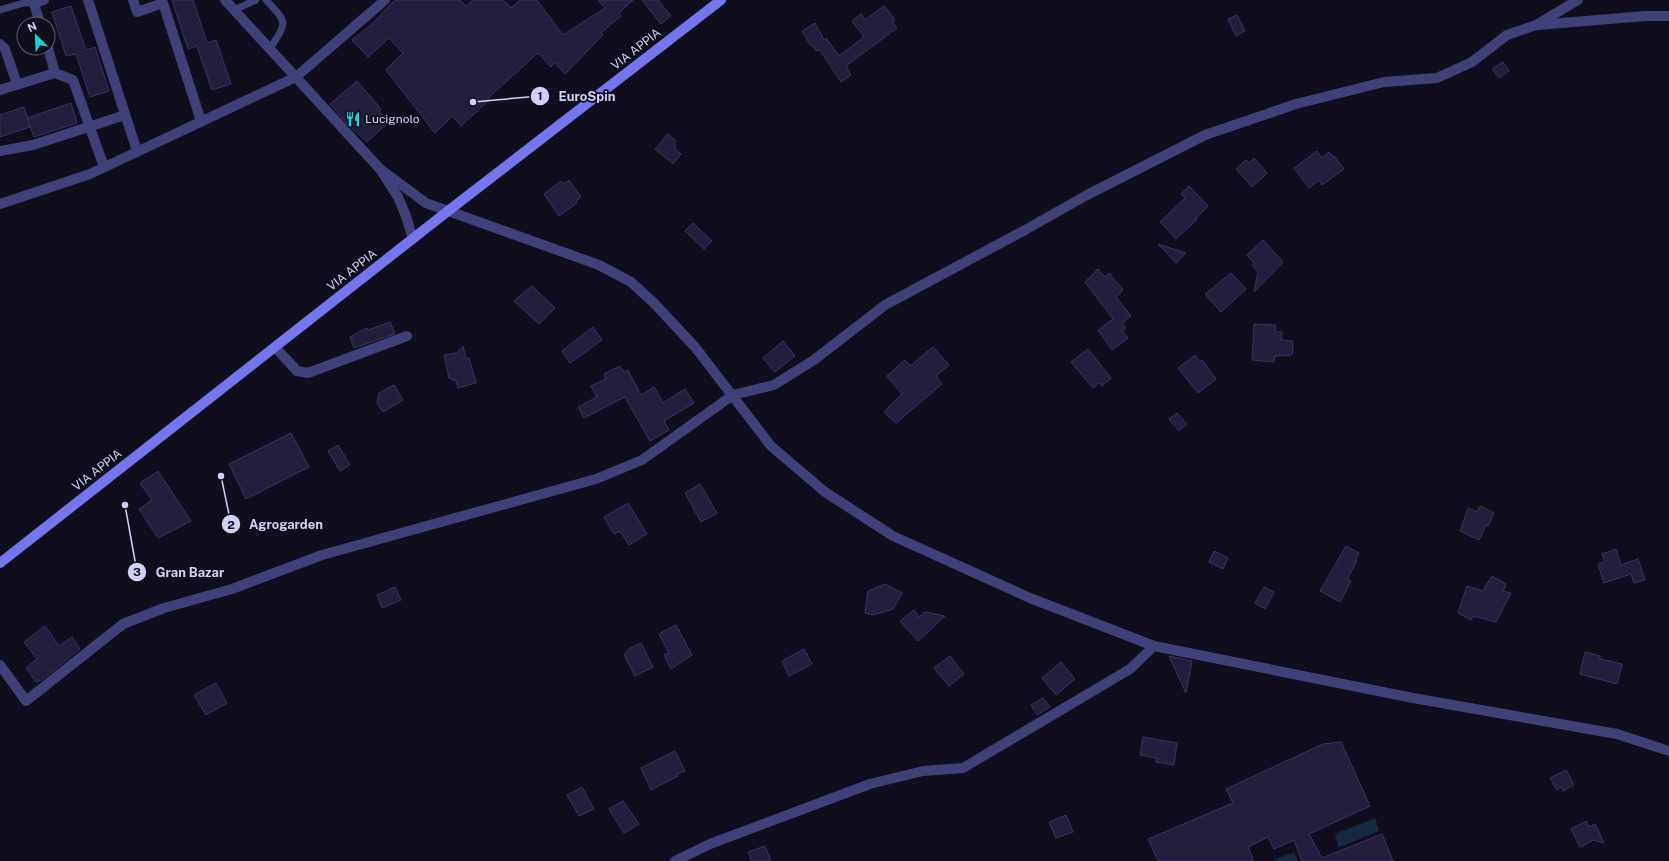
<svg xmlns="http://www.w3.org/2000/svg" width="1669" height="861" viewBox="0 0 1669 861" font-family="'Public Sans',sans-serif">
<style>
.water{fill:#142841}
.building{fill:#221d3c;stroke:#393265}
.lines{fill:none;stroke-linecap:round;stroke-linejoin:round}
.lane{stroke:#3f4077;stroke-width:7}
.street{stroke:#3f4077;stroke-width:10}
.secondary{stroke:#7376ed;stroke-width:10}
.labels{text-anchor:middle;stroke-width:3.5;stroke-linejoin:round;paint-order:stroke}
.street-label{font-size:12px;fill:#d3d0f9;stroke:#100e1d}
.poi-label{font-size:12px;fill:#d3d0f9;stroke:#100e1d;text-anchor:start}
.leader{fill:none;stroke:#d3d0f9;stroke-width:1.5}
.callout-dot{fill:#d3d0f9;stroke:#100e1d;stroke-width:1.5}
.mark-label{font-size:12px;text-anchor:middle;font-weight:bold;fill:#111}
.callout-label{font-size:13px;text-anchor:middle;font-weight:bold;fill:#d3d0f9;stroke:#100e1d;stroke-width:3.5;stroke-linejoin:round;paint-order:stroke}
</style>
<rect width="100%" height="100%" fill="#100e1d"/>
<!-- water -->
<g class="water">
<polygon points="1375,818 1379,830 1377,832 1340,847 1338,846 1335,834"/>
<polygon points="1294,852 1298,861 1273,861 1274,860"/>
</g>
<!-- building -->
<g class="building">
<polygon points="172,0 193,0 207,43 216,40 231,84 212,90 197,46 188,49"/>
<polygon points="395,0 460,0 466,6 473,0 503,0 511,8 520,0 537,0 563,35 605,8 598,0 633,0 619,13 621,16 601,33 603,35 565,74 555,63 551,67 538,53 488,98 489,100 461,126 452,116 435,133 386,70 403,53 389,38 368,57 352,40 371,25"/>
<polygon points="642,0 658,0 671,16 661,24"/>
<polygon points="71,6 86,50 95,47 109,91 90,97 76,54 66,56 52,12"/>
<polygon points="884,6 895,20 892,22 897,28 846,66 851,75 841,82 819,49 816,51 813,45 811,46 802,31 815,23 824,40 826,38 839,56 864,37 852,21 861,14 865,20"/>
<polygon points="1237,15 1245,31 1236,36 1228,19"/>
<polygon points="1503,62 1509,71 1499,78 1492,69"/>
<polygon points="357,81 381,109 379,111 389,122 367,142 347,124 330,104"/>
<polygon points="71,103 77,123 34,137 27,118"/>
<polygon points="24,107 30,127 0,137 0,115"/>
<polygon points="668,134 676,141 674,144 676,146 674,148 681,154 673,164 655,149"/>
<polygon points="1317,151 1322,158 1329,152 1333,157 1334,156 1344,169 1322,185 1319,180 1309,188 1294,168"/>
<polygon points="1254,158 1267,173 1252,187 1236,169 1246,160 1249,163"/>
<polygon points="569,180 581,197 576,201 577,203 559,216 544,194 561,181 564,184"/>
<polygon points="1189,186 1208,206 1196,218 1197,219 1176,239 1160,222 1185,198 1181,194"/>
<polygon points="693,223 712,241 704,249 685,231"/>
<polygon points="1263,240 1283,262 1254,292 1258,272 1252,265 1254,263 1247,255"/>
<polygon points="1158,244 1186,253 1176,263"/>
<polygon points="1098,269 1105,277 1109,273 1123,290 1116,297 1131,316 1122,323 1126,328 1122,331 1128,338 1112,350 1098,330 1113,319 1085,282"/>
<polygon points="1231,273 1246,289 1221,312 1205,294"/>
<polygon points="532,286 555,308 539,324 514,301"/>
<polygon points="390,322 395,334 354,348 350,337 367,328 368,330"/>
<polygon points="1254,324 1276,325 1275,332 1282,332 1281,340 1293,341 1292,355 1275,356 1274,362 1252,360"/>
<polygon points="593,327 602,340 570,363 562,351"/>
<polygon points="783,341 795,356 775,372 763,358"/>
<polygon points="463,346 466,358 469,358 476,383 458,388 456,381 449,378 444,355 457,353"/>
<polygon points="933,347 949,365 936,376 942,384 896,423 884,412 902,394 887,376 905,360 910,366"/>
<polygon points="1088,349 1111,378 1102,386 1099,383 1093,388 1071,362"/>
<polygon points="1195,355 1200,362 1202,360 1216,379 1198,393 1178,368"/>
<polygon points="620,366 624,372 628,370 641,395 654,387 663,403 685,389 694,403 664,421 669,430 650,441 625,397 584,418 578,407 597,397 591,386 606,379 604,374"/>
<polygon points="394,385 403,400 383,412 377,403 379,393"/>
<polygon points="1177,413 1187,424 1179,431 1169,419"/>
<polygon points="291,433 309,467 246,499 229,464"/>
<polygon points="338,445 350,465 340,471 328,451"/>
<polygon points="158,471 191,521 158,538 139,509 152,500 140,483"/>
<polygon points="700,484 717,513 701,522 685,493"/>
<polygon points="628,503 647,534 629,545 620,531 614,534 604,517"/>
<polygon points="1480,506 1494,513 1488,526 1486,525 1479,540 1460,531 1468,508 1477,512"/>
<polygon points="1346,546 1359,553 1355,561 1357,561 1347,579 1351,581 1340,602 1320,591"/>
<polygon points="1616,549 1621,565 1638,559 1645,580 1634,583 1631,574 1604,583 1598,564 1605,562 1602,554"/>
<polygon points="1214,551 1228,558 1223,569 1209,562"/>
<polygon points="1492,576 1506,584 1503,591 1511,593 1496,622 1473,616 1471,620 1458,613 1467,586 1483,591"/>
<polygon points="885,584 902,593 893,609 873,615 865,613 868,591"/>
<polygon points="395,587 401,600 382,608 377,595"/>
<polygon points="1264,587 1274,592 1265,609 1255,603"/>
<polygon points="914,610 919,617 925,612 945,616 918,641 900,621"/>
<polygon points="676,625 692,655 671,669 664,655 669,653 659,634"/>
<polygon points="45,626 59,646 72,637 80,649 42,680 36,682 26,668 37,659 24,642"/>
<polygon points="641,643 653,667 635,676 624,655 630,648"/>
<polygon points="804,649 812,664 789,676 782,661"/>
<polygon points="1585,652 1600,656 1600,659 1622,664 1617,684 1580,674"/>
<polygon points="950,656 964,674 949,686 934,668"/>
<polygon points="1169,656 1192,661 1186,693"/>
<polygon points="1061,662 1075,679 1056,695 1042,678"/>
<polygon points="216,683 227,703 206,715 194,695"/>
<polygon points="1043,698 1050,707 1037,715 1031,705"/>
<polygon points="1143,737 1177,743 1174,765 1156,762 1157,758 1140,755"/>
<polygon points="1341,742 1370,806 1309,834 1322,858 1382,834 1393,861 1302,861 1294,840 1274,849 1268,837 1248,847 1254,861 1158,861 1148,839 1233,803 1226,789 1323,744"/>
<polygon points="675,751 685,771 677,774 678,776 651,790 641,768"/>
<polygon points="1566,770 1574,785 1563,791 1561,787 1557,790 1550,778"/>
<polygon points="582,787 594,809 579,816 567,795"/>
<polygon points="623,801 639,824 624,833 609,809"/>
<polygon points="1066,815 1073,832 1056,838 1049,822"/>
<polygon points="1586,821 1589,827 1595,824 1604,843 1594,840 1580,847 1571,829"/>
<polygon points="765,846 771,861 752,861 748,852"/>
</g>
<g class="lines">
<!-- lane -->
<g class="lane">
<path d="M266,0C287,22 288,22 270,48"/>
<polyline points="0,10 24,3 34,3"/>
<polyline points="234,10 256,0"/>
</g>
<!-- street -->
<g class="street">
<polyline points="88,0 137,151"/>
<polyline points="133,0 137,12 163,3 201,121"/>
<polyline points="225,0 380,169 398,197 406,216 413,239"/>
<polyline points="40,24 34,3 44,0"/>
<polyline points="1538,25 1645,16 1669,16"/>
<polyline points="0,44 5,49 17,84"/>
<polyline points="48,48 55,73"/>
<polyline points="0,90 55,73 73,80 104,167"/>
<polyline points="0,151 33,145 125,115"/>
<polyline points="380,169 426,203 599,265 631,282 654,303 695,347 771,446 825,492 893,536 1030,598 1154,646 1413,698 1617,734 1669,751"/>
<polyline points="0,204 90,174 296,77 385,0"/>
<polyline points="275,347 297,371 308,373 407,336"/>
<polyline points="0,665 26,701 123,624 164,608 232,589 322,555 596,479 642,460 733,395 774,385 814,360 885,305 1025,230 1087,195 1205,135 1296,104 1384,82 1437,78 1472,62 1507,35 1536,25 1578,0"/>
<polyline points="675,861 710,844 870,784 923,771 963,768 1130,669 1154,646"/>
</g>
<!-- secondary -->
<polyline class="secondary" points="0,563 448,211 721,0"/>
</g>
<!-- icons -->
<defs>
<g id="restaurant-bare" transform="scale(1.2)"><path d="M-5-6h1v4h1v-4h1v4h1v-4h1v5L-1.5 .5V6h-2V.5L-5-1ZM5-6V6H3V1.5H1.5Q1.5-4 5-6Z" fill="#1bd0da" stroke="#100e1d" stroke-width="2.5" paint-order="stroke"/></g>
</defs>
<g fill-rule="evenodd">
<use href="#restaurant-bare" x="353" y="119"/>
</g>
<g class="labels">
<!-- street labels -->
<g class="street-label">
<text transform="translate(636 49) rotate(-38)" y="4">VIA APPIA</text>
<text transform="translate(352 270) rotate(-38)" y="4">VIA APPIA</text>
<text transform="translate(97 470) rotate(-38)" y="4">VIA APPIA</text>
</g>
<!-- poi labels -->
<g class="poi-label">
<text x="365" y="123">Lucignolo</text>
</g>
</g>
<!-- callouts -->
<path class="leader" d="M473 102L540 96M221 476L231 524M125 505L137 572"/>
<g class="callout-dot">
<circle cx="473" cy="102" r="4"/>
<circle cx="221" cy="476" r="4"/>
<circle cx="125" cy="505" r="4"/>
<circle cx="540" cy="96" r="10"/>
<circle cx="231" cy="524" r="10"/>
<circle cx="137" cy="572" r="10"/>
</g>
<g class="mark-label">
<text x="540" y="100">1</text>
<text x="231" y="529">2</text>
<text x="137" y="576">3</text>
</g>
<g class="callout-label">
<text x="587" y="101">EuroSpin</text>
<text x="286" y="529">Agrogarden</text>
<text x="190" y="577">Gran Bazar</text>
</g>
<!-- north arrow -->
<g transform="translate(36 36) rotate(336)"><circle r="19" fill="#100e1d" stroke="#5e5c75"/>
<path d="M0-3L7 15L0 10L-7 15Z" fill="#1bd0da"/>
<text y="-6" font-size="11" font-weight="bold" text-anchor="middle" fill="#d3d0f9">N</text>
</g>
</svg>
